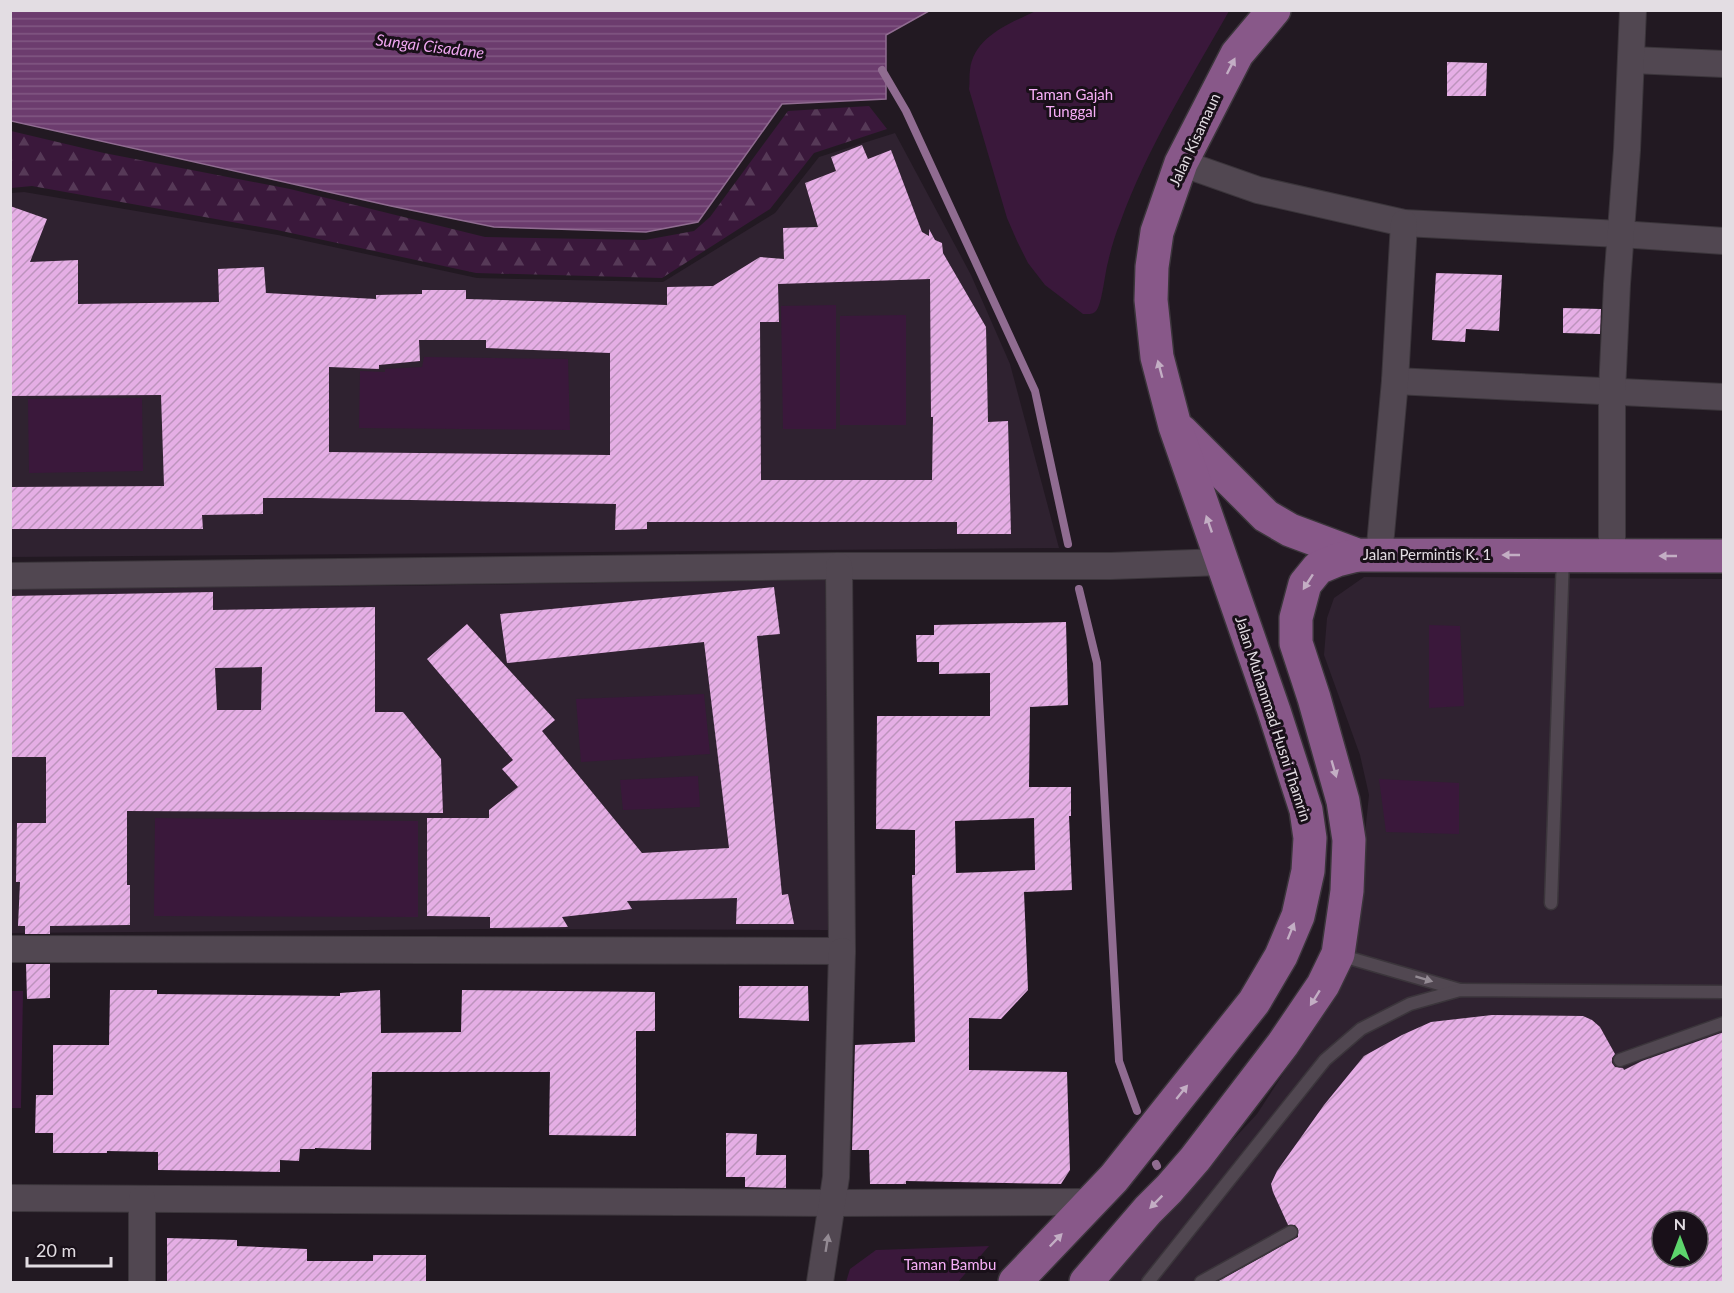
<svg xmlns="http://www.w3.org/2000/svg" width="1734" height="1293" viewBox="0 0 1734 1293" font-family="Lato,sans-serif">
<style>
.built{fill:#2f2230;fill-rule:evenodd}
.forest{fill:url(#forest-firs)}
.green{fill:#3a183b}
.water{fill:url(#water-rules);stroke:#906c91;stroke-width:1.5}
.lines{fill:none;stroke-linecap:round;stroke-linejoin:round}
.stream{stroke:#906c91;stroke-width:8}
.building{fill:url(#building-hatch);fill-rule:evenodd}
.lane-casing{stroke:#3b353b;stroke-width:15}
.street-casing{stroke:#3b353b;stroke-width:28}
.primary-casing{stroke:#3b353b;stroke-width:36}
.lane{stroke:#514751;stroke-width:12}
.street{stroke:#514751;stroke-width:26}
.primary{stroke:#885889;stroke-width:33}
.oneway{fill:#c3aec4}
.oneway2{fill:#938a93}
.labels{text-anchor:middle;stroke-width:6;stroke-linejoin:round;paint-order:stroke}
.park-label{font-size:15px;fill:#f8aff9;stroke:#191019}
.street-label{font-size:15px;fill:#e3dde3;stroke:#191019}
.water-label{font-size:16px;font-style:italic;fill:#efa6f0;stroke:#191019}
</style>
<defs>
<pattern id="forest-firs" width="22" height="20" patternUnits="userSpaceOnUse" patternTransform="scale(1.5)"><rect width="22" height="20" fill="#3a183b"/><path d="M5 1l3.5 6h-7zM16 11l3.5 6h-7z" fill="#563957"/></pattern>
<pattern id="water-rules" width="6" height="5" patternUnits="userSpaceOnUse" patternTransform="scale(1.5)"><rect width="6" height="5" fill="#6c3c6e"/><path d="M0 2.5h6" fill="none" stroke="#815883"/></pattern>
<pattern id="building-hatch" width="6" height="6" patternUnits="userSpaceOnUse" patternTransform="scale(1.5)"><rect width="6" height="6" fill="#e5aee5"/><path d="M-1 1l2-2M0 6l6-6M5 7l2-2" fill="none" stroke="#bd93bd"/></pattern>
</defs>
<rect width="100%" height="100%" fill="#221922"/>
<!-- built -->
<g class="built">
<polygon points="895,133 971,275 1010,364 1059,548 11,557 11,193 24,192 278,235 477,278 663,282 775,213 819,157"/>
<path d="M1364,577L1723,579V1282H1101L1257,1114L1329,1003L1358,901L1369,795L1360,755L1324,655L1327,618L1334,598ZM1662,1221H1698V1257H1662Z"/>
<polygon points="825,580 830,930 481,929 11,933 10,587 385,586"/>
</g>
<!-- forest -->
<polygon class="forest" points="869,106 887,129 814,153 770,209 662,278 476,273 277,230 32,186 11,188 11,131 104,153 290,189 485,237 645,240 694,231 710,217 788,111"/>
<!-- green -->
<g class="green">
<path d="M1038,10L1229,11C1190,80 1147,148 1120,223C1115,235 1111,249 1108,262C1105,272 1102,305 1096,311C1093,315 1087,314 1083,314L1045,285L1028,263L1017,241L1007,218L969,89C970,82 969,76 970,70C974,36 1011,23 1038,10Z"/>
<polygon points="836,305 836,429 783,429 781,306"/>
<polygon points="906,315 906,425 840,425 840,316"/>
<polygon points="424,357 568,359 570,430 359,428 360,371 385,372 385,369 422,367"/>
<polygon points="142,398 143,471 29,473 28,399"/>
<polygon points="1429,625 1460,626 1464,706 1429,708"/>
<polygon points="704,694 710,754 581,762 576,699"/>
<polygon points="698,776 700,807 623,810 620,780"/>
<polygon points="1379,779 1459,783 1459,834 1386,832"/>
<polygon points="155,818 418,821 418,917 154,916"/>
<polygon points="11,991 23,991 21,1108 11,1108"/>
<polygon points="989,1246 958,1282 846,1282 850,1269 876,1250"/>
</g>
<!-- water -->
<polygon class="water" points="10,11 11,10 929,11 886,35 886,99 782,104 698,222 646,232 494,227 391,206 11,121"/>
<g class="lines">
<!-- stream -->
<g class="stream">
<polyline points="882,70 906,111 1035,391 1068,544"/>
<polyline points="1079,589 1097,663 1119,1061 1137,1111"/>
<polyline points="1156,1164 1157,1166"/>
</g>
</g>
<!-- building -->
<g class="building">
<polygon points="1447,62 1487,63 1486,96 1447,96"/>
<path d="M862,145L868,159L891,150L922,232L929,236V229L935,240L942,243L943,253L986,327L988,422L1008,421L1011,534H957V522H647V529L615,530L616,504L311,498H263V514L202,515L203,529H10V487L164,486L161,395L10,396V206L47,219L30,262L78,260V304L219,302L218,269L264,267L266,293L376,299V295L422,294V290H466V299L667,305V287L713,286L760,257L784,259L783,228L818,227L805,183L836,171L831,157ZM930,279L931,417H933L932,480H761L760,322H779L778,284ZM419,340H486V348L610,353V455L329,452V367L379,369V365L420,361Z"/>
<polygon points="1436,273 1502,275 1499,331 1466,329 1465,342 1432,340"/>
<polygon points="1563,308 1601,309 1600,334 1563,333"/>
<polygon points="774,587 780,634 757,636 782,895 788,894 794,924 736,924 737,898 627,901 632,909 562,917 568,927 490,928 490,917 427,916 427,818 489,818 489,810 518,787 502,769 513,760 427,659 467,624 555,720 542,731 642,853 729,848 704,642 507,663 500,614"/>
<path d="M213,592V610L375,607V712H403L441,759L443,813L127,811V885H130V925L50,926V934H25V926H18L20,882H16L17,823H46V757H10V596ZM262,667L261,710H217L215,668Z"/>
<path d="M1066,622L1068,705L1030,707L1029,787H1071V816H1069L1072,890L1024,892L1028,990L1001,1019L969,1018V1070L1067,1072L1070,1170L1061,1184L906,1181V1184H870L869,1150H852L855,1045L915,1042L912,875H915V830L876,829L877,716H990V673L939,674V662H917L916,635H934V625ZM1034,818L1035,870L956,873L955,821Z"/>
<polygon points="26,964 50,964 50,998 27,999"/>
<polygon points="739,986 808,986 809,1021 739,1018"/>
<polygon points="110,990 157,990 157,994 340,996 340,993 380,990 381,1033 461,1032 462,990 655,992 655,1031 636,1031 636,1136 549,1135 550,1072 372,1072 371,1150 315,1148 315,1149 300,1149 299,1161 280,1160 280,1172 158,1170 158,1152 107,1151 107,1153 53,1153 53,1133 35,1133 36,1095 53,1095 53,1045 109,1045"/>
<path d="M1492,1015L1583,1016L1592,1020L1600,1027L1615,1054L1612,1058V1063L1615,1067L1623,1068L1624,1070L1642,1061L1724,1032V1282H1217L1298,1237V1229L1295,1225H1288L1273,1192L1271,1184L1277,1171L1324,1105L1364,1056L1402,1035L1431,1022ZM1662,1221H1698V1257H1662Z"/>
<polygon points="726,1133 757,1134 756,1155 786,1155 786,1188 745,1187 745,1177 726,1177"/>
<polygon points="167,1238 237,1240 237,1246 307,1249 307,1261 373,1261 373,1255 426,1255 426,1282 167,1282"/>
</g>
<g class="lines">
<!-- lane casing -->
<g class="lane-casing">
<g id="lane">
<polyline points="1551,903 1563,556"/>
<polyline points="1339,955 1460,990"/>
<polyline points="1620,1060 1724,1023"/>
<polyline points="1148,1282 1325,1060 1361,1029 1410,1004 1460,990 1724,992"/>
<polyline points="1201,1282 1291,1232"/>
</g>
</g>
<!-- street casing -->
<g class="street-casing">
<g id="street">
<polyline points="1632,60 1724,64"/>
<polyline points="1181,163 1258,190 1404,223 1620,234 1724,241"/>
<polyline points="1395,381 1724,397"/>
<polyline points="1379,556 1395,381 1404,223"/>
<polyline points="1612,556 1612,391 1617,284 1627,150 1633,10"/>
<polyline points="10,576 839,566 1111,566 1222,562"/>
<polyline points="10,949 842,951 839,566"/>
<polyline points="10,1198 833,1203 1092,1202"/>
<polyline points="142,1282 142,1199"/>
<polyline points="820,1282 836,1177 842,951"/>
</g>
</g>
<!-- primary casing -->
<g class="primary-casing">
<g id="primary">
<polyline points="1181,431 1266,516 1290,530 1357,555 1724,556"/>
<polyline points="1015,1282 1114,1178 1254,1002 1281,956 1298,916 1308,871 1310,838 1306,810 1274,711 1175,426 1157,357 1151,300 1152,267 1157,232 1181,163 1237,54 1274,10"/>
<polyline points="1086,1282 1148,1210 1169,1189 1195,1159 1283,1044 1323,985 1338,954 1347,891 1349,840 1343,801 1314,698 1296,643 1296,618 1305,584 1318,568 1337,560 1357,555"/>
</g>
</g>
<!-- lane -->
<use href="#lane" class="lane"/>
<!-- street -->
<use href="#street" class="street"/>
<!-- primary -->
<use href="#primary" class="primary"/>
</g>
<!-- one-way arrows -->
<defs><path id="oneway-solid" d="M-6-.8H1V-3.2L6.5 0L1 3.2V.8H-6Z" transform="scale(1.5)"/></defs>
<g class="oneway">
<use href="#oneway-solid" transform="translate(1231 66) rotate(-63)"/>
<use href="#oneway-solid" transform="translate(1160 369) rotate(-105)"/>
<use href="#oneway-solid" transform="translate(1209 524) rotate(-109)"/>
<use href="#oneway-solid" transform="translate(1511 555) rotate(180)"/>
<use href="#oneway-solid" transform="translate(1668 556) rotate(-180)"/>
<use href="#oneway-solid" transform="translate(1308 582) rotate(123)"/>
<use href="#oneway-solid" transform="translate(1334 769) rotate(74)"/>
<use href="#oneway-solid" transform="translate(1291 931) rotate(-68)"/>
<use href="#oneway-solid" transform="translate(1315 998) rotate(122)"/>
<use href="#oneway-solid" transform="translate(1182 1092) rotate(-51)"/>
<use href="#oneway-solid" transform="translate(1156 1202) rotate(135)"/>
<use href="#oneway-solid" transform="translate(1056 1240) rotate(-46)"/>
</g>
<g class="oneway2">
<use href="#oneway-solid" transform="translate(1424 979) rotate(17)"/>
<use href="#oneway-solid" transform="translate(827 1243) rotate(-81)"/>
</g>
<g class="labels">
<!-- park labels -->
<g class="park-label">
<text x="1071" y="100">Taman Gajah<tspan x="1071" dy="17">Tunggal</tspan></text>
<text x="950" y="1270">Taman Bambu</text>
</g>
<!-- street labels -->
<g class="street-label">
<text transform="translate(1195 140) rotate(-65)" y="5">Jalan Kisamaun</text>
<text x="1427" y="560">Jalan Permintis K. 1</text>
<text transform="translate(1273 719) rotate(72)" y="5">Jalan Muhammad Husni Thamrin</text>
</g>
<!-- water labels -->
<g class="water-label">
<text transform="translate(430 46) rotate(7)" y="6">Sungai Cisadane</text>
</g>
</g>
<!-- border -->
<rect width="1734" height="1293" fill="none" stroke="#e3dde3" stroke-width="24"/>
<!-- north arrow -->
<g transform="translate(1680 1239)"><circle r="28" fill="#191019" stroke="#6a626a" stroke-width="1.5"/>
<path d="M0-4.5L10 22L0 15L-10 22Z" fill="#5dd56c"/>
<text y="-9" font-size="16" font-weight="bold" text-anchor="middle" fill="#e3dde3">N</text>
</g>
<!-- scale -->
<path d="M27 1257v9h84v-9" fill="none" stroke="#e3dde3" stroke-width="3"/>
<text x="36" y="1257" font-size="18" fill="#e3dde3" stroke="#191019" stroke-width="4.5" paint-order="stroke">20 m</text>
</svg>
